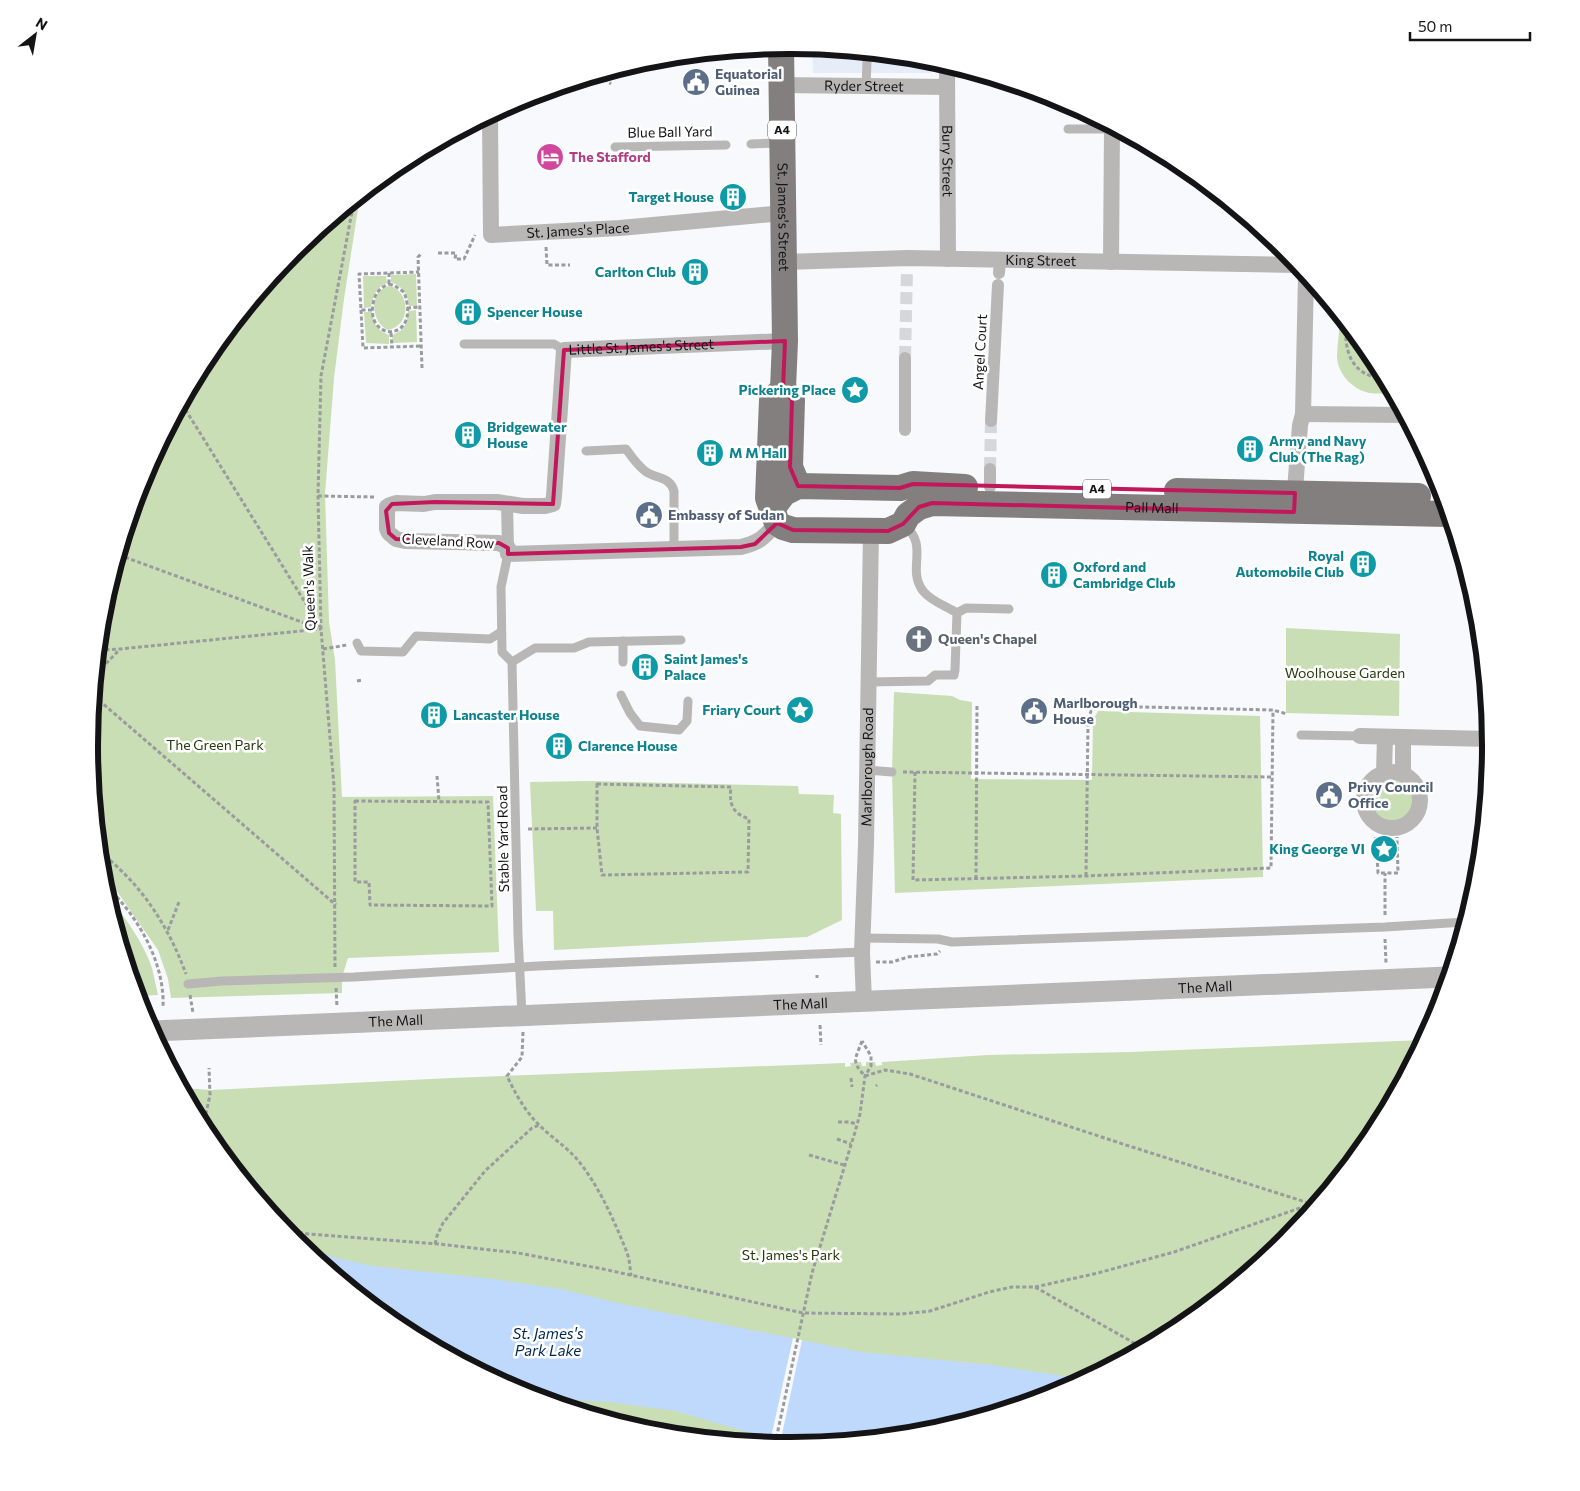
<svg xmlns="http://www.w3.org/2000/svg" width="1580" height="1491" viewBox="0 0 1580 1491" font-family="Commissioner,sans-serif">
<style>
.built{fill:#e7edf8}
.green{fill:#c9deb4}
.water{fill:#bfd9fc}
.pier{fill:#f7f9fd}
.lines{fill:none;stroke-linecap:round;stroke-linejoin:round}
.pedestrian-tunnel{stroke:#d5d7da;stroke-width:12;stroke-dasharray:12 6;stroke-linecap:butt}
.path{stroke:#9a9b9e;stroke-width:3;stroke-dasharray:4 2.5;stroke-linecap:butt}
.service{stroke:#b9b7b6;stroke-width:9}
.pedestrian{stroke:#b9b7b6;stroke-width:12}
.minor{stroke:#b9b7b6;stroke-width:16}
.tertiary{stroke:#b9b7b6;stroke-width:21}
.primary{stroke:#837f7f;stroke-width:26}
.marked{fill:none;stroke:#c2185b;stroke-width:4;stroke-linejoin:round}
.labels{text-anchor:middle;stroke-width:5;stroke-linejoin:round;paint-order:stroke}
.shield{fill:#fff;stroke:#5a5a5c;stroke-width:1}
.shield-label{font-size:12px;font-weight:bold;fill:#141416}
.service-label{font-size:14px;font-weight:bold;fill:#4e5e75;stroke:#fff;text-anchor:start}
.street-label{font-size:14px;fill:#141416;stroke:#fff}
.hotel-label{font-size:14px;font-weight:bold;fill:#b23c85;stroke:#fff;text-anchor:start}
.culture-label{font-size:14px;font-weight:bold;fill:#0d838f;stroke:#fff;text-anchor:start}
.worship-label{font-size:14px;font-weight:bold;fill:#5b616d;stroke:#fff;text-anchor:start}
.park-label{font-size:14px;fill:#273b0c;stroke:#fff}
.water-label{font-size:15px;font-style:italic;fill:#002758;stroke:#fff}
.rim{fill:none;stroke:#141416;stroke-width:6}
</style>
<rect width="100%" height="100%" fill="#f7f9fd"/>
<!-- built -->
<polygon class="built" points="812,47 927,59 931,60 931,73 813,73"/>
<!-- green -->
<g class="green">
<polygon points="360,196 344,299 334,378 325,494 329,622 335,660 342,797 493,796 499,952 348,958 342,977 342,993 171,998 168,979 158,950 109,880 102,875 90,745 103,609 143,477 208,356 295,250"/>
<path d="M416,274L417,306H409C408,294 402,286 391,282V275Z"/>
<path d="M363,276H386L387,283C376,287 373,296 371,307L364,308Z"/>
<path d="M389,286C409,289 413,325 388,330C371,323 368,291 389,286Z"/>
<path d="M416,310L417,342L393,343L392,335C405,331 407,323 408,311Z"/>
<path d="M364,312H372C374,324 377,331 389,335V344L366,343Z"/>
<path d="M1340,317L1373,357L1392,394C1385,393 1376,394 1369,393C1352,389 1338,374 1337,357C1337,344 1340,330 1340,317Z"/>
<polygon points="1286,628 1400,634 1399,716 1286,713"/>
<polygon points="894,692 952,696 960,700 972,702 971,779 1092,780 1093,720 1098,711 1260,716 1263,877 895,893 892,772"/>
<circle cx="1392" cy="800" r="22"/>
<polygon points="590,781 798,786 799,794 834,795 833,813 841,814 842,920 807,937 554,950 553,911 536,911 530,782"/>
<path d="M107,895C125,917 143,942 152,968C154,977 156,986 158,995L137,996Z"/>
<polygon points="1423,1040 1372,1135 1285,1241 1179,1328 1058,1393 926,1433 790,1446 653,1432 522,1393 401,1328 294,1241 207,1134 183,1088 211,1090 451,1078 845,1063 845,1067 851,1066 850,1063 861,1062 862,1066 866,1066 866,1062 875,1062 876,1066 882,1065 882,1062 988,1055 1130,1052"/>
</g>
<!-- water -->
<polygon class="water" points="304,1248 341,1259 373,1266 493,1279 562,1289 617,1303 861,1352 992,1365 1084,1379 1058,1393 926,1433 794,1446 676,1411 609,1402 541,1398 522,1393 401,1328"/>
<!-- pier -->
<polygon class="pier" points="793,1338 802,1340 780,1444 770,1442"/>
<g class="lines">
<!-- pedestrian-tunnel -->
<g class="pedestrian-tunnel">
<polyline points="905,358 907,270"/>
<polyline points="990,469 991,421"/>
</g>
<!-- path -->
<g class="path">
<polyline points="599,75 611,84"/>
<polyline points="546,247 547,265 570,265"/>
<polyline points="438,253 456,253 455,259 464,259 475,235"/>
<polyline points="389,273 389,284"/>
<path d="M389,284L395,286L404,292C423,344 362,343 374,300C376,292 381,287 389,284Z"/>
<polyline points="407,308 420,307"/>
<polyline points="361,310 363,348 422,346"/>
<polyline points="372,310 361,310 359,274 419,272"/>
<path d="M1346,324C1344,353 1352,376 1385,379"/>
<polyline points="391,333 392,347"/>
<polyline points="422,368 418,257 422,253"/>
<polyline points="843,396 847,396"/>
<polyline points="182,404 321,628"/>
<polyline points="318,496 376,497"/>
<polyline points="119,555 318,628"/>
<polyline points="323,649 347,645"/>
<polyline points="99,650 120,649 321,629"/>
<polyline points="97,673 120,649"/>
<polyline points="357,681 363,680"/>
<polyline points="94,696 336,905"/>
<polyline points="903,772 1272,777"/>
<polyline points="915,772 913,880 1086,876 1271,868 1273,710"/>
<polyline points="437,776 439,801"/>
<path d="M597,784L731,787C729,804 732,813 749,819L748,872L602,875L597,828Z"/>
<polygon points="355,801 488,802 492,906 370,905 369,882 355,882"/>
<polyline points="528,829 597,828"/>
<polyline points="1386,836 1386,828"/>
<polyline points="1376,837 1378,873 1398,873 1397,837"/>
<path d="M100,852C141,884 168,925 186,974"/>
<polyline points="1086,876 1088,721 1091,711 1100,706 1273,710 1287,714"/>
<polyline points="976,879 977,704"/>
<path d="M103,883C136,913 165,961 163,1007"/>
<polyline points="1385,915 1385,873"/>
<polyline points="168,930 179,902"/>
<polyline points="1385,939 1386,963"/>
<polyline points="876,962 892,962 908,957 937,954 940,951"/>
<polyline points="335,967 334,786 321,629 318,496 321,376 354,201"/>
<polyline points="817,975 817,978"/>
<polyline points="336,988 337,1007"/>
<polyline points="190,995 193,1013"/>
<polyline points="820,1025 821,1045"/>
<path d="M523,1032L522,1057L507,1076C515,1093 525,1111 539,1125C550,1136 565,1146 576,1158C598,1184 613,1218 626,1250L629,1259L631,1276"/>
<path d="M862,1041C855,1060 851,1061 865,1076"/>
<polyline points="165,1055 166,1053"/>
<polyline points="865,1076 885,1070 910,1074 1129,1146 1315,1205"/>
<polyline points="851,1078 852,1087"/>
<polyline points="876,1086 877,1085"/>
<polyline points="838,1122 849,1122 857,1124"/>
<polyline points="203,1127 210,1095 209,1068"/>
<polyline points="837,1139 851,1144"/>
<polyline points="809,1155 844,1165"/>
<polyline points="286,1230 308,1234 438,1244 518,1253 603,1269 803,1313 900,1314 922,1312 930,1311 989,1292 1012,1287 1035,1287 1143,1348"/>
<polyline points="435,1244 437,1236 443,1223 485,1171 532,1128 539,1125"/>
<polyline points="1035,1287 1098,1273 1174,1252 1317,1202"/>
<polyline points="775,1444 812,1273 855,1132 860,1114 865,1076 871,1066 871,1056 862,1041"/>
</g>
<!-- service -->
<g class="service">
<polyline points="866,87 867,61"/>
<polyline points="1068,129 1112,129"/>
<polyline points="751,144 780,143"/>
<polyline points="615,147 726,145"/>
<polyline points="464,344 554,344 564,350"/>
<path d="M586,451L626,449C631,456 637,465 645,471C655,479 670,476 674,491V550"/>
<polyline points="508,554 501,587 502,652 512,662 518,935 522,1015"/>
<polyline points="957,613 966,608 1009,609"/>
<polyline points="357,643 361,651 403,652 416,636 490,639 501,632"/>
<polyline points="512,662 535,648 574,648 589,642 681,640"/>
<polyline points="623,662 623,641"/>
<path d="M868,682L928,681L935,675H954L955,670L957,613C946,606 932,602 923,591C906,568 930,546 904,525"/>
<polyline points="621,695 630,713 640,726 679,730 687,721 688,701"/>
<polyline points="1301,735 1360,736"/>
<polyline points="867,770 892,772"/>
<polyline points="863,938 938,939 952,942 1385,927 1465,922"/>
<polyline points="188,984 222,981 354,977 538,966 862,952"/>
</g>
<!-- pedestrian -->
<g class="pedestrian">
<polyline points="999,273 1000,260"/>
<polyline points="991,421 998,285"/>
<polyline points="905,430 905,358"/>
<polyline points="990,469 990,487"/>
<polyline points="507,504 508,548"/>
</g>
<!-- minor -->
<g class="minor">
<polyline points="760,48 781,47"/>
<path id="s1" d="M947,65L948,259"/>
<path id="s2" d="M780,85L947,87"/>
<path id="s3" d="M490,116L491,235L620,228L783,213"/>
<path id="s4" d="M785,262L908,258L1298,265"/>
<polyline points="1111,262 1112,127"/>
<polyline points="1303,414 1404,415"/>
<polyline points="1294,503 1300,425 1303,414 1306,276"/>
<path id="s5" d="M777,523C764,537 761,542 741,547L508,554V548L499,543L405,541L396,539L389,533L387,529V507L390,505L396,503L424,504L435,502H497L523,506H545L553,504L554,496L564,350L785,341"/>
<polyline points="1360,736 1490,739"/>
<circle cx="1392" cy="800" r="28"/>
<polyline points="1384,772 1385,737"/>
<polyline points="1403,774 1403,737"/>
<path id="s6" d="M864,1002L862,952L866,844L871,531"/>
</g>
<!-- tertiary -->
<path class="tertiary" id="s7" d="M152,1031L1448,977"/>
<!-- primary -->
<g class="primary">
<path id="s8" d="M781,46L785,341L783,389L772,400L768,498L777,523L783,527L793,530L888,531L903,524L908,515L919,507L932,503L1448,514"/>
<polyline points="783,389 792,400 790,467 798,486"/>
<polyline points="1177,491 1418,496"/>
<polyline points="772,509 784,493 798,486 900,488 913,484 965,487"/>
</g>
</g>
<!-- marked area -->
<path class="marked" d="M785,341L783,389L792,400L790,467L798,486L900,488L913,484L1295,493L1294,512L932,503L919,507L903,524L888,531L793,530L777,523L755,544L741,547L508,554V548L499,543L396,539L389,533L386,511L392,504L435,502L553,504L564,350Z"/>
<!-- icons -->
<defs>
<g id="civic-disc" transform="scale(1.4375)"><circle r="9.5" fill="#5c6f8a" stroke="#fff"/><path d="M-.6-6.5H3V-4.5H.6V-3L4-1V1h2V6H-6V1h2V-1L-.6-3ZM-1.2 2.5V6h2.4V2.5Z" fill="#fff"/></g>
<g id="hotel-disc" transform="scale(1.4375)"><circle r="9.5" fill="#d1479c" stroke="#fff"/><path d="M-6-4.5h1.5V1H6V5H4.5V3h-9V5H-6ZM-4 0a1.8 1.8 0 1 1 3.6 0ZM.5 0V-2.5h3Q6-2.5 6 0Z" fill="#fff"/></g>
<g id="building-disc" transform="scale(1.4375)"><circle r="9.5" fill="#0f9aa8" stroke="#fff"/><path d="M-4-6H4V6H1V3H-1V6H-4ZM-2.5-4.3h1.7v1.8h-1.7ZM.8-4.3h1.7v1.8H.8ZM-2.5-1h1.7V.8h-1.7ZM.8-1h1.7V.8H.8Z" fill="#fff"/></g>
<g id="sight-disc" transform="scale(1.4375)"><circle r="9.5" fill="#0f9aa8" stroke="#fff"/><path d="M0-6L1.8-2.2L6-1.7L2.9 1.2L3.7 5.4L0 3.3L-3.7 5.4L-2.9 1.2L-6-1.7L-1.8-2.2Z" fill="#fff"/></g>
<g id="church-disc" transform="scale(1.4375)"><circle r="9.5" fill="#6b7280" stroke="#fff"/><path d="M-1.2-6h2.4v3.5h3.3v2.4h-3.3V6h-2.4V-.1h-3.3v-2.4h3.3Z" fill="#fff"/></g>
</defs>
<g fill-rule="evenodd">
<use href="#civic-disc" x="696" y="82"/>
<use href="#hotel-disc" x="550" y="157"/>
<use href="#building-disc" x="733" y="197"/>
<use href="#building-disc" x="695" y="272"/>
<use href="#building-disc" x="468" y="312"/>
<use href="#sight-disc" x="855" y="390"/>
<use href="#building-disc" x="468" y="435"/>
<use href="#building-disc" x="1250" y="449"/>
<use href="#building-disc" x="710" y="453"/>
<use href="#civic-disc" x="649" y="515"/>
<use href="#building-disc" x="1363" y="564"/>
<use href="#building-disc" x="1054" y="575"/>
<use href="#church-disc" x="919" y="639"/>
<use href="#building-disc" x="645" y="667"/>
<use href="#sight-disc" x="800" y="710"/>
<use href="#civic-disc" x="1034" y="711"/>
<use href="#building-disc" x="434" y="715"/>
<use href="#building-disc" x="559" y="746"/>
<use href="#civic-disc" x="1329" y="795"/>
<use href="#sight-disc" x="1384" y="849"/>
</g>
<g class="labels">
<!-- shield labels -->
<g class="shield">
<rect x="768" y="120.5" width="28" height="19" rx="4"/>
<rect x="1083" y="479.5" width="28" height="19" rx="4"/>
</g>
<g class="shield-label">
<text x="782" y="134">A4</text>
<text x="1097" y="493">A4</text>
</g>
<!-- service labels -->
<g class="service-label">
<text x="715" y="79">Equatorial<tspan x="715" dy="16">Guinea</tspan></text>
<text x="668" y="520">Embassy of Sudan</text>
<text x="1053" y="708">Marlborough<tspan x="1053" dy="16">House</tspan></text>
<text x="1348" y="792">Privy Council<tspan x="1348" dy="16">Office</tspan></text>
</g>
<!-- street labels -->
<g class="street-label">
<text dy="5" stroke="none"><textPath href="#s2" startOffset="84">Ryder Street</textPath></text>
<text transform="translate(670 132) rotate(-1)" y="5">Blue Ball Yard</text>
<text dy="5" stroke="none"><textPath href="#s1" startOffset="96">Bury Street</textPath></text>
<text dy="5" stroke="none"><textPath href="#s8" startOffset="171">St. James's Street</textPath></text>
<text dy="5" stroke="none"><textPath href="#s3" startOffset="206">St. James's Place</textPath></text>
<text dy="5" stroke="none"><textPath href="#s4" startOffset="256">King Street</textPath></text>
<text dy="5" stroke="none"><textPath href="#s5" startOffset="832">Little St. James's Street</textPath></text>
<text transform="translate(980 352) rotate(-87)" y="5">Angel Court</text>
<text dy="5" stroke="none"><textPath href="#s8" startOffset="870">Pall Mall</textPath></text>
<text transform="translate(448 541) rotate(3)" y="5">Cleveland Row</text>
<text transform="translate(309 588) rotate(-92)" y="5">Queen's Walk</text>
<text dy="5" stroke="none"><textPath href="#s6" startOffset="235">Marlborough Road</textPath></text>
<text transform="translate(503 839) rotate(-91)" y="5">Stable Yard Road</text>
<text dy="5" stroke="none"><textPath href="#s7" startOffset="1054">The Mall</textPath></text>
<text dy="5" stroke="none"><textPath href="#s7" startOffset="649">The Mall</textPath></text>
<text dy="5" stroke="none"><textPath href="#s7" startOffset="244">The Mall</textPath></text>
</g>
<!-- hotel labels -->
<g class="hotel-label">
<text x="569" y="162">The Stafford</text>
</g>
<!-- culture labels -->
<g class="culture-label">
<text x="714" y="202" text-anchor="end">Target House</text>
<text x="676" y="277" text-anchor="end">Carlton Club</text>
<text x="487" y="317">Spencer House</text>
<text x="836" y="395" text-anchor="end">Pickering Place</text>
<text x="487" y="432">Bridgewater<tspan x="487" dy="16">House</tspan></text>
<text x="1269" y="446">Army and Navy<tspan x="1269" dy="16">Club (The Rag)</tspan></text>
<text x="729" y="458">M M Hall</text>
<text x="1344" y="561" text-anchor="end">Royal<tspan x="1344" dy="16">Automobile Club</tspan></text>
<text x="1073" y="572">Oxford and<tspan x="1073" dy="16">Cambridge Club</tspan></text>
<text x="664" y="664">Saint James's<tspan x="664" dy="16">Palace</tspan></text>
<text x="781" y="715" text-anchor="end">Friary Court</text>
<text x="453" y="720">Lancaster House</text>
<text x="578" y="751">Clarence House</text>
<text x="1365" y="854" text-anchor="end">King George VI</text>
</g>
<!-- worship labels -->
<g class="worship-label">
<text x="938" y="644">Queen's Chapel</text>
</g>
<!-- park labels -->
<g class="park-label">
<text x="1345" y="678">Woolhouse Garden</text>
<text x="215" y="750">The Green Park</text>
<text x="791" y="1260">St. James's Park</text>
</g>
<!-- water labels -->
<g class="water-label">
<text x="548" y="1339">St. James's<tspan x="548" dy="17">Park Lake</tspan></text>
</g>
</g>
<!-- crop -->
<path d="M0 0H1580V1491H0ZM789 54H791A691 691 0 0 1 1482 745V746A691 691 0 0 1 791 1437H789A691 691 0 0 1 98 746V745A691 691 0 0 1 789 54Z" fill="#fff" fill-rule="evenodd"/>
<path class="rim" d="M789 54H791A691 691 0 0 1 1482 745V746A691 691 0 0 1 791 1437H789A691 691 0 0 1 98 746V745A691 691 0 0 1 789 54Z"/>
<!-- north arrow -->
<g transform="translate(35 35) rotate(31)" stroke="#ffffff" stroke-width="4" paint-order="stroke">
<path d="M0-4L9 19L0 12L-9 19Z" fill="#141416"/>
<text y="-8" font-size="14" font-weight="bold" text-anchor="middle" fill="#141416">N</text>
</g>
<!-- scale -->
<path d="M1410 32v8h120v-8" fill="none" stroke="#141416" stroke-width="2.5"/>
<text x="1418" y="32" font-size="15" fill="#141416" stroke="#ffffff" stroke-width="4" paint-order="stroke">50 m</text>
</svg>
